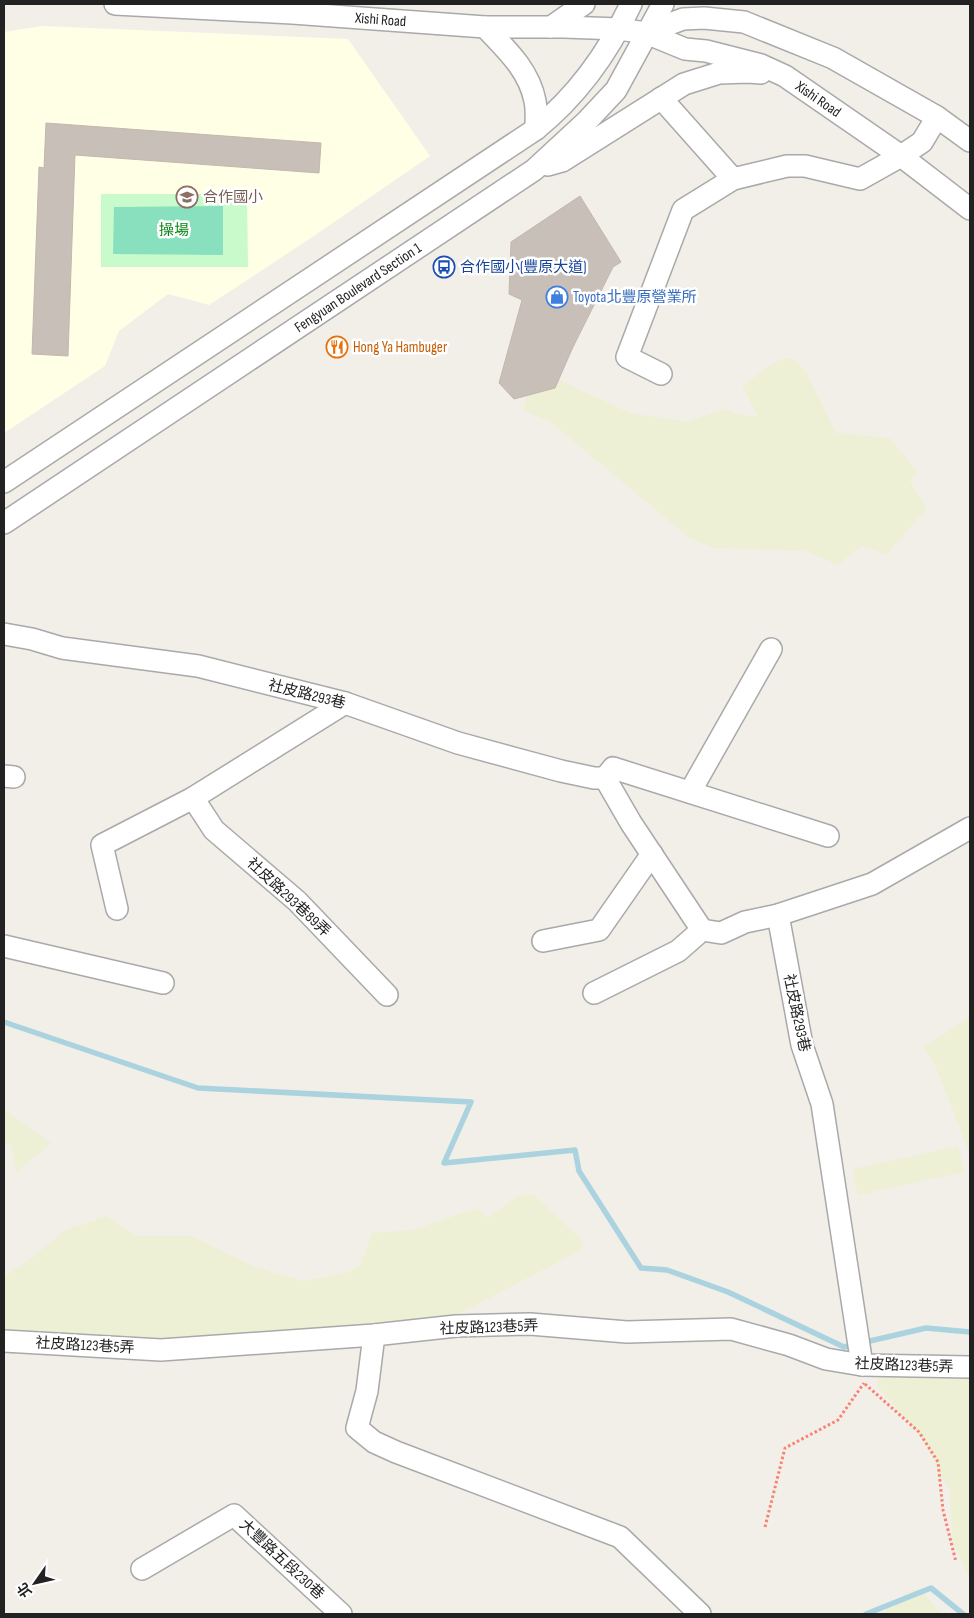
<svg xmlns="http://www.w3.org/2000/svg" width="974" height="1618" viewBox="0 0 974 1618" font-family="'Sofia Sans Condensed','Noto Sans TC',sans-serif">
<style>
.education{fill:#ffffe5}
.farmland{fill:#eef0d5}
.park{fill:#c8facc}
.pitch{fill:#88e0be}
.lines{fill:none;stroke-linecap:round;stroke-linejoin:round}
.stream{stroke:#aad3df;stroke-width:5.5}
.building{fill:#c7bfb8;stroke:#c4b6ab}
.minor-casing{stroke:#a9a9a9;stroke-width:24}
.path{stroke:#fa8072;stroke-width:3;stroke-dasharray:2.5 2.5;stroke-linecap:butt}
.minor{stroke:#fff;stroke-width:21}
.labels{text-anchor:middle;stroke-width:5;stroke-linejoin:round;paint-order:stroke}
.street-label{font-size:15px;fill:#222;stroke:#fff}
.education-label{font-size:15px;fill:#785e54;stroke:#fff;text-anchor:start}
.park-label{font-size:15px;fill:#0c8416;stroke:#fff}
.transit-label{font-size:15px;fill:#164399;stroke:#fff;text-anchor:start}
.shop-label{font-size:15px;fill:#366cbe;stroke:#fff;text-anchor:start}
.food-label{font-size:15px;fill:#c56008;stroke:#fff;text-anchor:start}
</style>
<rect width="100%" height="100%" fill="#f2efe9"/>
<!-- education -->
<polygon class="education" points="42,26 348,39 430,156 311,238 209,305 168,294 119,331 105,366 4,433 4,32"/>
<!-- farmland -->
<g class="farmland">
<polygon points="780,359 794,359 806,372 836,433 890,438 918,472 910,481 927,508 887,554 861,546 838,565 805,551 713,548 688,537 552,423 523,410 530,384 557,379 630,413 688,422 724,409 741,415 758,416 742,386"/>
<polygon points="970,1017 970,1155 935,1065 923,1048"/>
<polygon points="4,1109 51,1143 16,1173 11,1143 4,1146"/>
<polygon points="958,1146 965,1172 858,1195 852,1169"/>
<polygon points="533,1194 584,1242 581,1250 461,1313 445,1318 207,1343 4,1331 4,1276 24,1264 65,1230 107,1216 137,1236 191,1236 255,1267 303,1281 348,1272 360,1265 372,1233 413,1230 477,1208 488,1218 517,1196"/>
<polygon points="970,1371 970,1573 966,1572 953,1542 949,1490 924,1441 878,1387 877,1374"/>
<polygon points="912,1590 917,1590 924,1593 941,1614 887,1614 886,1608"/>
</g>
<!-- park -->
<polygon class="park" points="101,194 247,194 248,267 101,267"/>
<!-- pitch -->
<polygon class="pitch" points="223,206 223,255 113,254 114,207"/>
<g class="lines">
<!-- stream -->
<g class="stream">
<polyline points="4,1022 198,1088 471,1102 444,1163 575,1150 579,1171 641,1268 667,1270 728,1292 844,1347 926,1328 970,1332"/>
<polyline points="866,1614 931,1588 963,1614"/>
</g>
</g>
<!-- building -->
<g class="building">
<polygon points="46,123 321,143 319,173 75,155 68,356 32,354 39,167 44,168"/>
<polygon points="580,196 621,262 613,267 573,347 555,388 514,399 499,383 522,300 509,294 511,242"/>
</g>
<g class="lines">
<!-- minor casing -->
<g class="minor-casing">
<g id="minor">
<path id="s1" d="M115,4L292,13L485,27H564L619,29L646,33L685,49L706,51L761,65L785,76L901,156L970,209"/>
<path d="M485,27C506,49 529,70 535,101C537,110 536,120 536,129"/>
<polyline points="551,27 584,4"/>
<polyline points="646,33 683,19 704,18 744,22 833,58 937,117 970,141"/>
<polyline points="661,98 733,179 787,166 805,166 860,179 901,156 922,142 937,117"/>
<polyline points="548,165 562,161 684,84 719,73 748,72 761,73"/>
<polyline points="661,374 627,357 683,210 733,179"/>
<path d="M4,482L536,129C578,95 608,53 631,4"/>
<path id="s2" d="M4,523L534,170L587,121L616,90L663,4"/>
<polyline points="4,634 32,639 62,648 198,666 345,703 458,743 561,771 594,778 605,778 631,823 702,930 721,933 745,922 778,915 872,884 970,828"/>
<polyline points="4,776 14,777"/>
<polyline points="605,778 613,768 828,836"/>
<polyline points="690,792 771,649"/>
<polyline points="193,798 345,703"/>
<polyline points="117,909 102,845 193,798 214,830 297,901 387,995"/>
<polyline points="778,915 802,1045 822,1104 862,1365"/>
<polyline points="543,941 599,930 652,854"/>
<polyline points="4,946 163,983"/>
<polyline points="594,993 678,951 702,930"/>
<polyline points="374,1335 367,1391 357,1428 374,1442 396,1452 620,1537 700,1614"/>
<polyline points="4,1341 161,1350 374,1335 456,1326 530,1324 627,1332 731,1329 789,1345 826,1359 862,1365 970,1367"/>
<polyline points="142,1569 234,1515 341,1614"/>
</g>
</g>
<!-- path -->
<g class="path">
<polyline points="865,1384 919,1432 938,1462 943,1510 956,1562"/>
<polyline points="765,1527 785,1448 838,1420 864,1383"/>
</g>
<!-- minor -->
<use href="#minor" class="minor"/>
</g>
<!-- icons -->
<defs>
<g id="school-ring" transform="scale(1.125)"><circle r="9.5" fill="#fff" stroke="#8d6e63" stroke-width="1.5"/><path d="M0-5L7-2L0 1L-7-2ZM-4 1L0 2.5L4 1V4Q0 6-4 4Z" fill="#8d6e63"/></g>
<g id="bus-ring" transform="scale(1.125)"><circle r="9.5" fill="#fff" stroke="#1a4fb4" stroke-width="1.5"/><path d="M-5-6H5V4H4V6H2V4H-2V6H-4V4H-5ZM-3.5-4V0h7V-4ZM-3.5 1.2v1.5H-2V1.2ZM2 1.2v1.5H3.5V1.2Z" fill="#1a4fb4"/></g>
<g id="shop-ring" transform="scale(1.125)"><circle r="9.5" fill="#fff" stroke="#3f7fe0" stroke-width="1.5"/><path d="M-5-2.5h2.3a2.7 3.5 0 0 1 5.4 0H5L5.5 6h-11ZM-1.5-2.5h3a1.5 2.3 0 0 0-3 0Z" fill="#3f7fe0"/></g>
<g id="restaurant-ring" transform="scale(1.125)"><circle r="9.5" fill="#fff" stroke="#e8710a" stroke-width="1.5"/><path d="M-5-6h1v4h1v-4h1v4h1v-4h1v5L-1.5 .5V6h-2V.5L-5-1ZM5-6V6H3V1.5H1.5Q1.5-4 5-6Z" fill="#e8710a"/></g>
</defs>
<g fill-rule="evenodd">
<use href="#school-ring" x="187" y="197"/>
<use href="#bus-ring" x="444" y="267"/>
<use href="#shop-ring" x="557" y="297"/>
<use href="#restaurant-ring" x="337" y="347"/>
</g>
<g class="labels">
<!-- street labels -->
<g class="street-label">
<text dy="5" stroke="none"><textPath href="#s1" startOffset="266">Xishi Road</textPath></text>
<text dy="5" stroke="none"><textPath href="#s1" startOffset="719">Xishi Road</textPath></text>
<text dy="5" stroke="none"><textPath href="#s2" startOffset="425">Fengyuan Boulevard Section 1</textPath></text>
<text transform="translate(307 694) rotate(14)" y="5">社皮路293巷</text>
<text transform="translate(289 897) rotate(43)" y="5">社皮路293巷89弄</text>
<text transform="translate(797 1013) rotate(78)" y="5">社皮路293巷</text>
<text transform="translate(489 1327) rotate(-2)" y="5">社皮路123巷5弄</text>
<text transform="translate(85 1345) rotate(3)" y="5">社皮路123巷5弄</text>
<text transform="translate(904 1365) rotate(2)" y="5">社皮路123巷5弄</text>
<text transform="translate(282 1559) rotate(43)" y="5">大豐路五段230巷</text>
</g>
<!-- education labels -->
<g class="education-label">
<text x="203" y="202">合作國小</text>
</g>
<!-- park labels -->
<g class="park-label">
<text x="174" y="235">操場</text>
</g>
<!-- transit labels -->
<g class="transit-label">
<text x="460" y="272">合作國小(豐原大道)</text>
</g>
<!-- shop labels -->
<g class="shop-label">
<text x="573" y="302">Toyota北豐原營業所</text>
</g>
<!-- food labels -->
<g class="food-label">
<text x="353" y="352">Hong Ya Hambuger</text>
</g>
</g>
<!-- border -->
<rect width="974" height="1618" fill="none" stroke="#222222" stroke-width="10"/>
<!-- north arrow -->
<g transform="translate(35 1583) rotate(236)" stroke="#ffffff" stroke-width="4" paint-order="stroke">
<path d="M0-4L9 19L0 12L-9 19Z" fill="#222222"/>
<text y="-8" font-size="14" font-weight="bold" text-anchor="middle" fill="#222222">北</text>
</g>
</svg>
